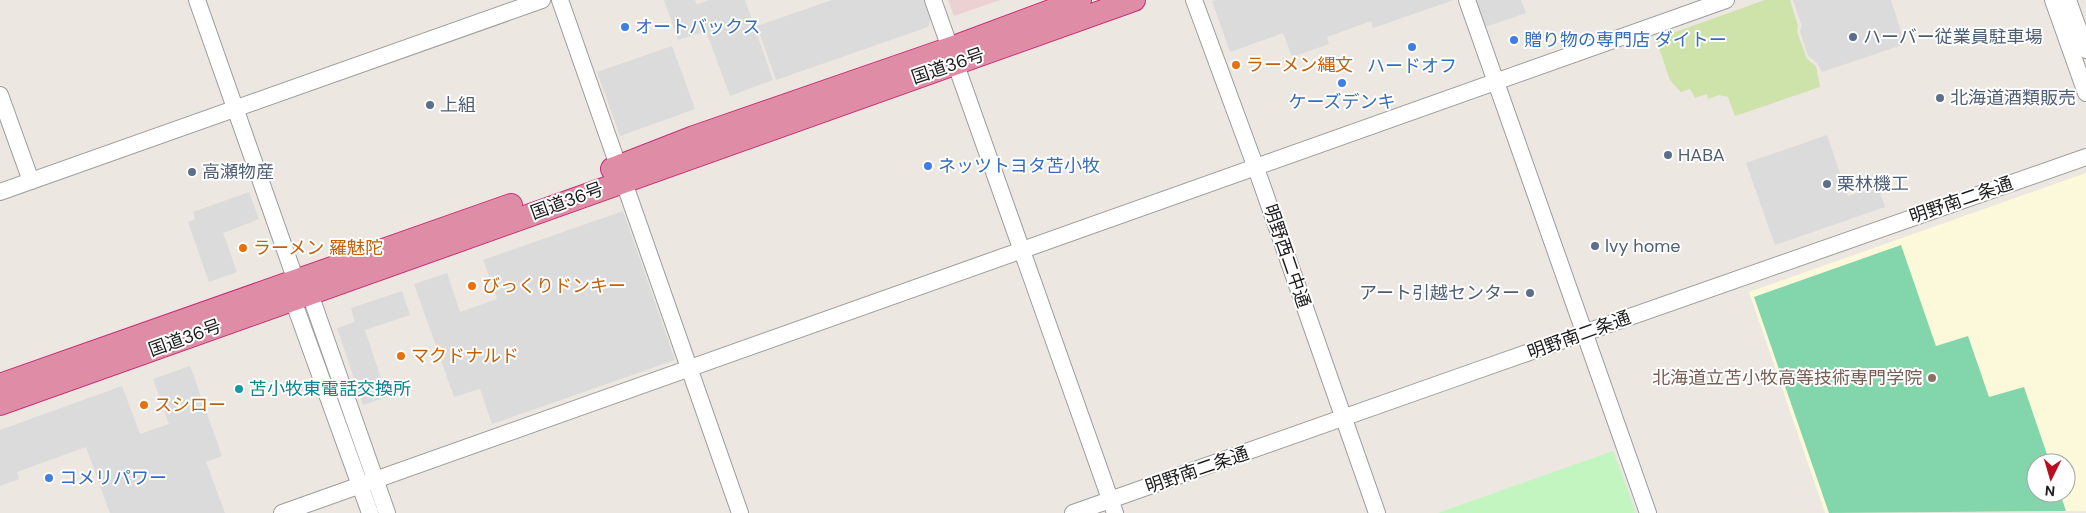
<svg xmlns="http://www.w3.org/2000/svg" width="2086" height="513" viewBox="0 0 2086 513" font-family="'DM Sans','Noto Sans JP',sans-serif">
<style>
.commercial{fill:#ecd1d3}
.education{fill:#fcf8da;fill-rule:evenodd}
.grass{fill:#cde3a9}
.park{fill:#c2f5bf}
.pitch{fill:#83d6ac}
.parking{fill:#dbdbdb}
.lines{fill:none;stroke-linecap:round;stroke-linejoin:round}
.minor-casing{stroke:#9c9c9c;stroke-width:18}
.highway-casing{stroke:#c92f77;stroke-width:24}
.minor{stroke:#fff;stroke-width:16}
.highway{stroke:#df8da6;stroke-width:22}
.shop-dot{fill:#3f7fe0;stroke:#fff;stroke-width:2}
.service-dot{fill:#5c6f8a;stroke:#fff;stroke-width:2}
.food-dot{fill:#e8710a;stroke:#fff;stroke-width:2}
.education-dot{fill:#8d6e63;stroke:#fff;stroke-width:2}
.culture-dot{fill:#0f9aa8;stroke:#fff;stroke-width:2}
.labels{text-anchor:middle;stroke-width:4;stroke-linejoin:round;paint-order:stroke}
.shop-label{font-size:18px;fill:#366cbe;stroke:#fff;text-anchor:start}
.service-label{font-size:18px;fill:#4e5e75;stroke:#fff;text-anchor:start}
.food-label{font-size:18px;fill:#c56008;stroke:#fff;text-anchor:start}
.street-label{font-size:18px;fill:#1b1b1b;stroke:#fff}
.education-label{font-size:18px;fill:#785e54;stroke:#fff;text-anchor:end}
.culture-label{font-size:18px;fill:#0d838f;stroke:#fff;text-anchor:start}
</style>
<rect width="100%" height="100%" fill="#ece7e1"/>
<!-- commercial -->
<polygon class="commercial" points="948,0 1000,0 954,16"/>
<!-- education -->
<path class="education" d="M2086,173V511L1825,513L1749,292ZM2036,463H2066V493H2036Z"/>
<!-- grass -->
<polygon class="grass" points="1765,0 1790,0 1798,26 1797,32 1807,59 1816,66 1820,87 1735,116 1728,97 1719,95 1708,99 1707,94 1695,98 1690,89 1681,92 1670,80 1656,39"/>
<!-- park -->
<polygon class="park" points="1613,451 1636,513 1438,513"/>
<!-- pitch -->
<polygon class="pitch" points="1901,245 1936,346 1968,336 1989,397 2024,387 2050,463 2036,463 2036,493 2060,493 2066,511 1829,513 1754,297"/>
<!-- parking -->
<g class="parking">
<polygon points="664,0 695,0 697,4 709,0 745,0 773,80 730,96 706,31 678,40"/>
<polygon points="832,0 925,0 931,18 928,27 776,80 757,26"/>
<polygon points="1217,0 1454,0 1373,28 1371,21 1327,37 1329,44 1292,57 1283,33 1230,52 1212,1"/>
<polygon points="1475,0 1521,0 1526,13 1485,27"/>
<polygon points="1793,0 1891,0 1905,44 1822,72 1817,63 1808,56 1800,31 1802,26"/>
<polygon points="672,46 695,109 620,136 597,72"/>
<polygon points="1827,135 1848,196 1878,186 1885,207 1775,245 1746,163"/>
<polygon points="249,192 259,219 223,233 237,272 209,282 188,222 195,219 193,212"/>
<polygon points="623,211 675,360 492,424 480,389 454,397 414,284 447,273 460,312 497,299 483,260"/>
<polygon points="402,291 410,315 365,330 387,397 363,405 337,328 355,322 351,308"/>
<polygon points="190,366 222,456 206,462 225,513 110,513 86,447 17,472 19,479 0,486 0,430 122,386 140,434 169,424 153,379"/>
</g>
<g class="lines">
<!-- minor casing -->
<g class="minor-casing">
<g id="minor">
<polyline points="197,0 296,281 310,294 387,513"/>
<polyline points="560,0 740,513"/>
<polyline points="933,0 1115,513"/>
<polyline points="1194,0 1256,168 1377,513"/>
<polyline points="1467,0 1648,513"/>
<polyline points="2053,0 2086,93"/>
<polyline points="2068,0 2086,50"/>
<polyline points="0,95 31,181"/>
<polyline points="0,192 542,0"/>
<polyline points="295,290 293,300 370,513"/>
<polyline points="282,513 1726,0"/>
<path d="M1073,513C1411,395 1747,273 2086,157"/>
</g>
</g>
<!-- highway casing -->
<g class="highway-casing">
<g id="highway">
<polyline points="612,169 694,137 951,48 1080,0"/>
<polyline points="0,385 511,205"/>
<polyline points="0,404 1134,0"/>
</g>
</g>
<!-- minor -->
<use href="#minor" class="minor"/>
<!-- highway -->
<use href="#highway" class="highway"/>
</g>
<!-- markers -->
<g class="shop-dot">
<circle cx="625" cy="27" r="5"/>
<circle cx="1514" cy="40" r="5"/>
<circle cx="1412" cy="47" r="5"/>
<circle cx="1342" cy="83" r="5"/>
<circle cx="928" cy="166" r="5"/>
<circle cx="49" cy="478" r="5"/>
</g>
<g class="service-dot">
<circle cx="1853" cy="37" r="5"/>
<circle cx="1940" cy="98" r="5"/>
<circle cx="430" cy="105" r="5"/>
<circle cx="1668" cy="155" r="5"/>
<circle cx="192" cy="172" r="5"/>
<circle cx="1827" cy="184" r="5"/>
<circle cx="1595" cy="246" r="5"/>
<circle cx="1530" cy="293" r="5"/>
</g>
<g class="food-dot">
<circle cx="1236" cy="65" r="5"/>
<circle cx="243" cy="248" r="5"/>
<circle cx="472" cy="286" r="5"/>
<circle cx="401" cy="356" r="5"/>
<circle cx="144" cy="405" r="5"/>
</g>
<circle class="education-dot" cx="1932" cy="378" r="5"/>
<circle class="culture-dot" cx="239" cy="389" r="5"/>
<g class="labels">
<!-- shop labels -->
<g class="shop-label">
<text x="635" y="33">オートバックス</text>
<text x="1524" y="46">贈り物の専門店 ダイトー</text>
<text x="1412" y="72" text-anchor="middle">ハードオフ</text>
<text x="1342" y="108" text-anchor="middle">ケーズデンキ</text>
<text x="938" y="172">ネッツトヨタ苫小牧</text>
<text x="59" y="484">コメリパワー</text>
</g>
<!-- service labels -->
<g class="service-label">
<text x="1863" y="43">ハーバー従業員駐車場</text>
<text x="1950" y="104">北海道酒類販売</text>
<text x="440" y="111">上組</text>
<text x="1678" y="161">HABA</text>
<text x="202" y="178">高瀬物産</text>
<text x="1837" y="190">栗林機工</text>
<text x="1605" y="252">lvy home</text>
<text x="1520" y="299" text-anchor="end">アート引越センター</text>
</g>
<!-- food labels -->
<g class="food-label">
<text x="1246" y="71">ラーメン縄文</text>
<text x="253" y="254">ラーメン 羅魅陀</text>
<text x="482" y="292">びっくりドンキー</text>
<text x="411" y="362">マクドナルド</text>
<text x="154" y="411">スシロー</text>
</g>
<!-- street labels -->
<g class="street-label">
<text transform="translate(948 66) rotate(-19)" y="6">国道36号</text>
<text transform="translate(1961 200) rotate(-19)" y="6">明野南二条通</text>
<text transform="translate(567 201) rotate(-20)" y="6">国道36号</text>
<text transform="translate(1287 256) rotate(71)" y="6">明野西二中通</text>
<text transform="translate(1579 335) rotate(-20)" y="6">明野南二条通</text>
<text transform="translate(185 338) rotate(-20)" y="6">国道36号</text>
<text transform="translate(1197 470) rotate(-19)" y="6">明野南二条通</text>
</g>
<!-- education labels -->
<g class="education-label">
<text x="1922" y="384">北海道立苫小牧高等技術専門学院</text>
</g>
<!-- culture labels -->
<g class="culture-label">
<text x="249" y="395">苫小牧東電話交換所</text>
</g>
</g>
<!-- north arrow -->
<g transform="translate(2051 478) rotate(185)"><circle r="24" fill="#ffffff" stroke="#a4a4a4"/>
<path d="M0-4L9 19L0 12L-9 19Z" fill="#b80e23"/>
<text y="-8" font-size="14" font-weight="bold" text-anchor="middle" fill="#1b1b1b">N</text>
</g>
</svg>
